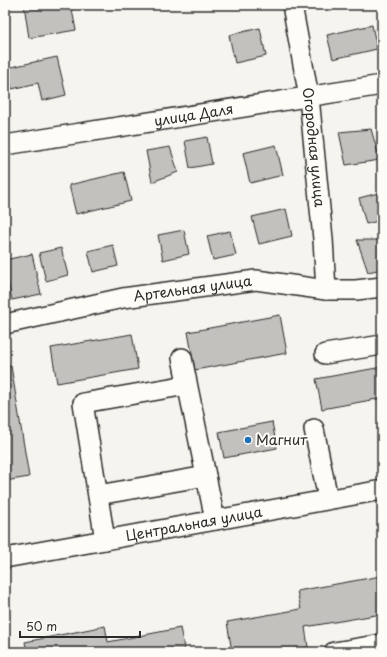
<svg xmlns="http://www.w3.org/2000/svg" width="387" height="657" viewBox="0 0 387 657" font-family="'Playpen Sans',sans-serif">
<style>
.building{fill:#c2c1be;stroke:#2b2b2b}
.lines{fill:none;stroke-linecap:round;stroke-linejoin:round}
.minor-casing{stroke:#2b2b2b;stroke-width:22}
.minor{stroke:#fdfcf7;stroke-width:19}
.poi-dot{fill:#1f6fb2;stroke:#fdfcf7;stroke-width:1.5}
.labels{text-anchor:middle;stroke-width:4;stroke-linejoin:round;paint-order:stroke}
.street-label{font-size:14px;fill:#2b2b2b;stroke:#fdfcf7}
.poi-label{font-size:14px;fill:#2b2b2b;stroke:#fdfcf7;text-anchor:start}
</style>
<rect width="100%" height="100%" fill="#f5f4ef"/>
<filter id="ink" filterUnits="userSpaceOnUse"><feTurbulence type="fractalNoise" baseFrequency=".025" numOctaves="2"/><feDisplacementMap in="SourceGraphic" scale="8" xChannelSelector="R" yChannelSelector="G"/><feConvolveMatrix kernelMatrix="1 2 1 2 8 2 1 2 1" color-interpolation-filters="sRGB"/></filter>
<g filter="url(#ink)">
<!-- building -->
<g class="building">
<polygon points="24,5 71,5 76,30 29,38"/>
<polygon points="372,25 377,49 333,59 327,35"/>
<polygon points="260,28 266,56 235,63 229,35"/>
<polygon points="57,57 66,95 42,101 38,83 12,89 7,68"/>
<polygon points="371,129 380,160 346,165 339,132"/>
<polygon points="207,137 212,164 190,168 185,141"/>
<polygon points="276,145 283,175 250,183 243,153"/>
<polygon points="170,147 178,172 152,182 146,151"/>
<polygon points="124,172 131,201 76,214 69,185"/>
<polygon points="382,192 382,220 366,224 359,198"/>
<polygon points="286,209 292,236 259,244 252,217"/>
<polygon points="184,230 189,254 163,260 158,235"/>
<polygon points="230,231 236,255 213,260 207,236"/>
<polygon points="357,240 382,240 382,269 368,272"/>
<polygon points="113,245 118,266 93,272 88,251"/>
<polygon points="61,248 68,275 46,281 39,253"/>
<polygon points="32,254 41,294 12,300 5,270 5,260"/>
<polygon points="280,315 287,353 195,370 188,332"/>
<polygon points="132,334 138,369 57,383 51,348"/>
<polygon points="11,366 29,477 5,481 5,367"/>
<polygon points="382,367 382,398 322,409 316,379"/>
<polygon points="272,422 277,448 224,458 219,432"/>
<polygon points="381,576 382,614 305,627 308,647 278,652 232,652 227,622 301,609 297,591"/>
<polygon points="105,626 108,642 180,628 185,652 27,652 25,642"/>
</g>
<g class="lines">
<!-- minor casing -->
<g class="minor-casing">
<g id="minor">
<path id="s1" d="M292,5L309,97L323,239L326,290"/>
<path id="s2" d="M5,145L382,85"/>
<path id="s3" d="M5,324L123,298L256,280L326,290H356L382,287"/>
<polyline points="325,354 382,345"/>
<polyline points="182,358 215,520"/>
<polyline points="314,429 328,499"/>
<polyline points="98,495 206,476"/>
<polyline points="105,540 83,403 187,385"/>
<path id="s4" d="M5,558L382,490"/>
<polyline points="334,652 382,644"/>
</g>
</g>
<!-- minor -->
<use href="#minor" class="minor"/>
</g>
</g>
<!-- markers -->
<circle class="poi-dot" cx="248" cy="440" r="4"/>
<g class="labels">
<!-- street labels -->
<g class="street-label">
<text dy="5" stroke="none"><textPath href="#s2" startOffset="191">улица Даля</textPath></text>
<text dy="5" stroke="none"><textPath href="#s1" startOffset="144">Огородная улица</textPath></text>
<text dy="5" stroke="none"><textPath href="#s3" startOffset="191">Артельная улица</textPath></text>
<text dy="5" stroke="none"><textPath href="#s4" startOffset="192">Центральная улица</textPath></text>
</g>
<!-- poi labels -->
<g class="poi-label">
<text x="256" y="445">Магнит</text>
</g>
</g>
<!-- margin -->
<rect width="387" height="657" fill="none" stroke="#fdfcf7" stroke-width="20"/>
<rect x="10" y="10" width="367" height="637" fill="none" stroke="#2b2b2b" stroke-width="1.5" filter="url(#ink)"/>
<!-- scale -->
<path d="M20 631v6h120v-6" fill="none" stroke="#2b2b2b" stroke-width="2"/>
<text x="26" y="631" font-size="12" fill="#2b2b2b" stroke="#fdfcf7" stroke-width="3" paint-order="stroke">50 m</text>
</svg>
